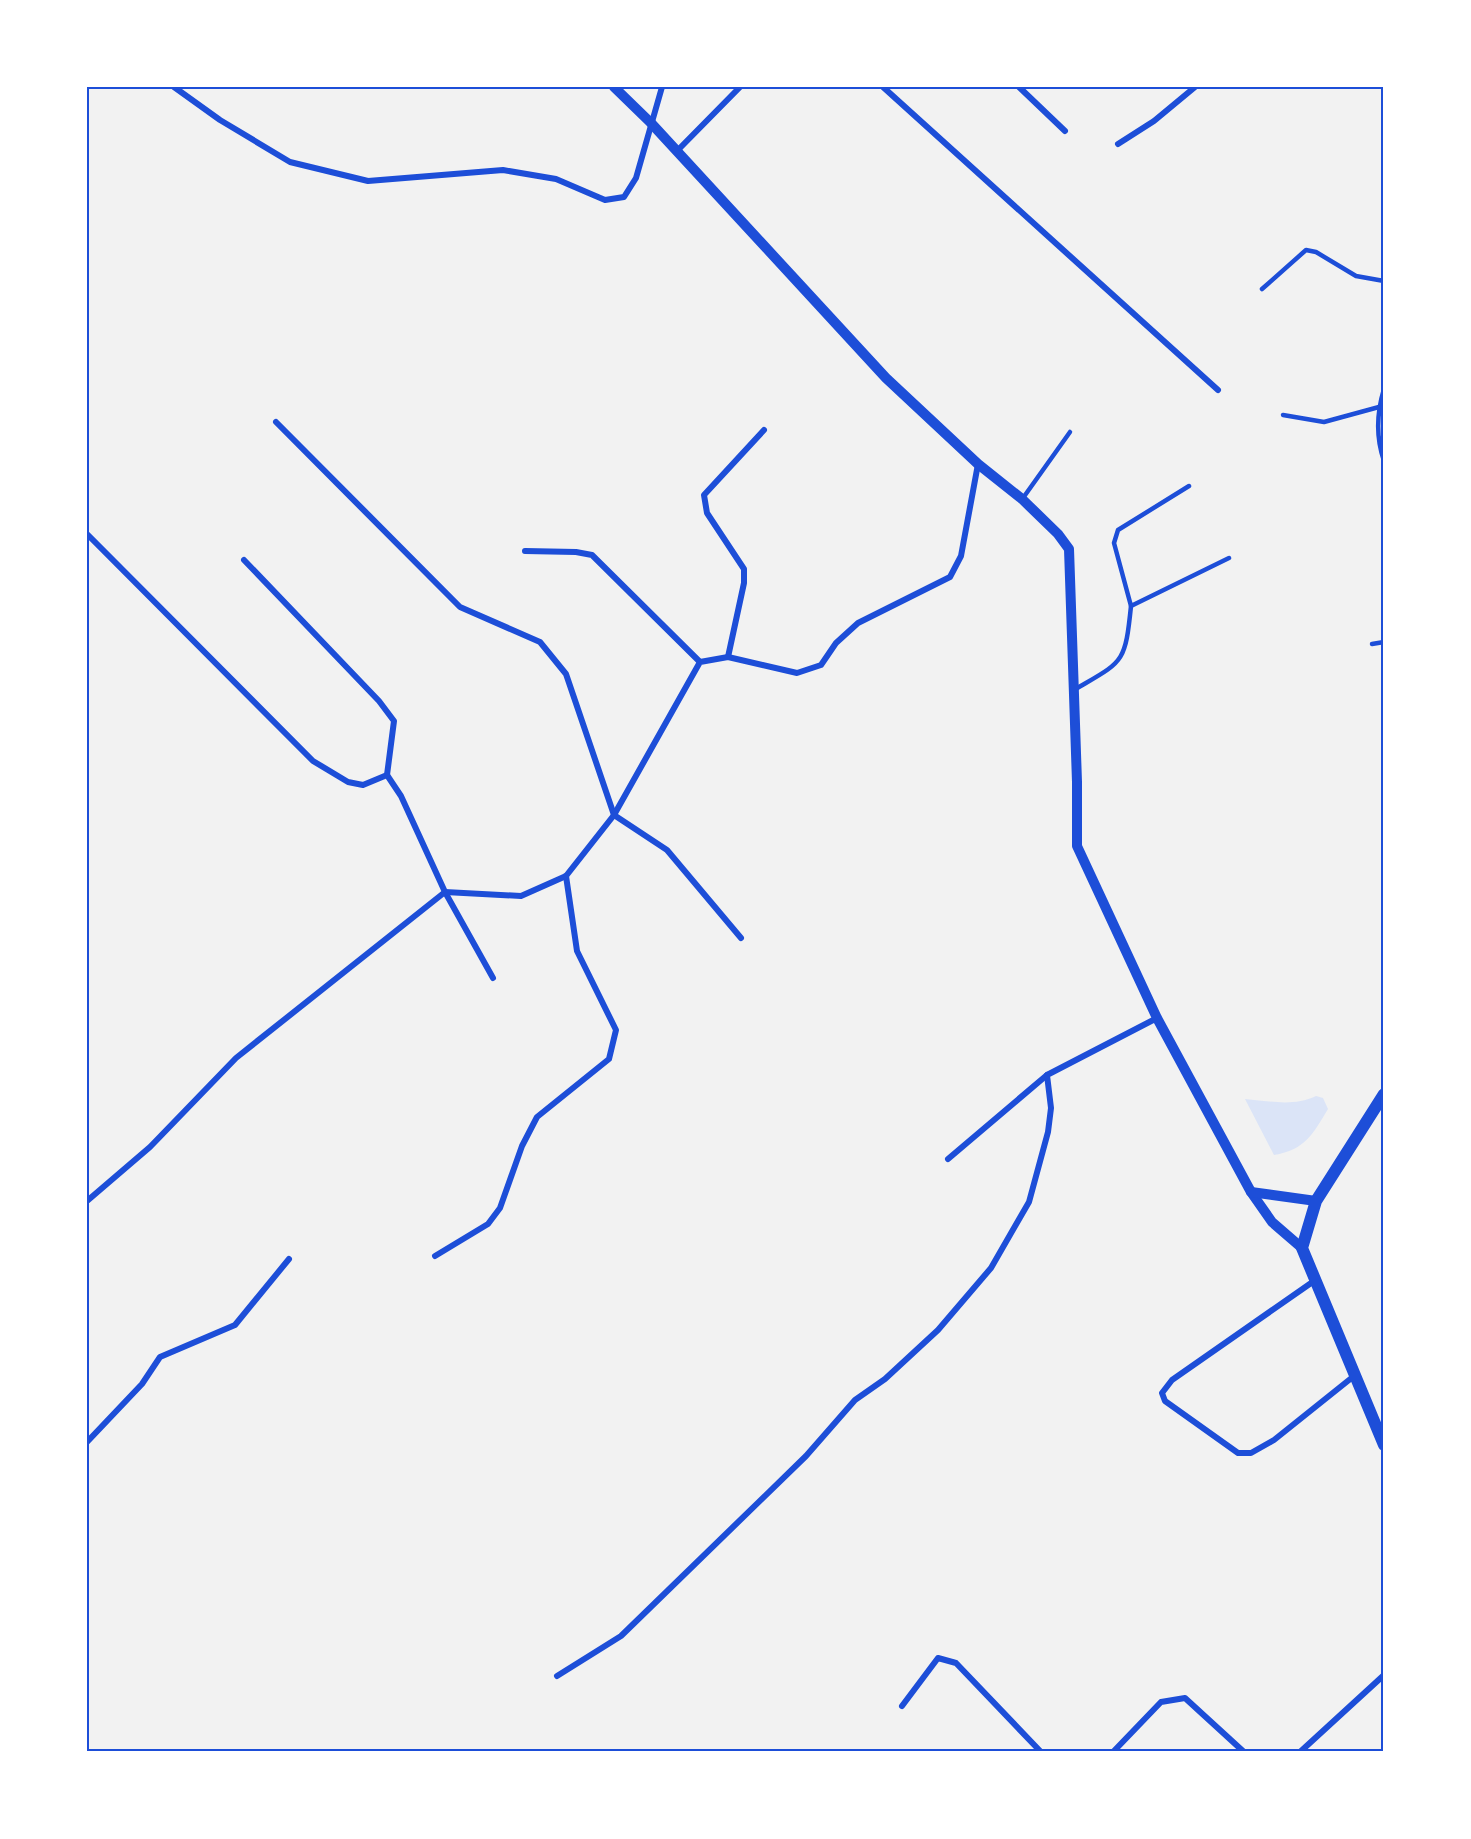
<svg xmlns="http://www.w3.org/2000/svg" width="1471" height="1839" viewBox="0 0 1471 1839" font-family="Manrope,sans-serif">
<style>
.green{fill:#dbe4f7}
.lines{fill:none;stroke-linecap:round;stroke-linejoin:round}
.service{stroke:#1d4ed8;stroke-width:4.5}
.minor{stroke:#1d4ed8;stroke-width:6}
.tertiary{stroke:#1d4ed8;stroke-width:10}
.secondary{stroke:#1d4ed8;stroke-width:12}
.neatline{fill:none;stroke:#1d4ed8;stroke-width:2}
</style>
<rect width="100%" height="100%" fill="#f2f2f2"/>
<!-- green -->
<path class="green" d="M1316,1096L1323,1098L1328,1109C1313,1134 1305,1150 1274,1155L1245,1099C1270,1101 1293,1107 1316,1096Z"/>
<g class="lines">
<!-- service -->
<g class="service">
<polyline points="1262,289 1306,250 1316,252 1356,276 1384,281"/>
<path d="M1384,389C1377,412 1376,438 1384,461"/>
<polyline points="1283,415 1324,422 1379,407"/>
<polyline points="1189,486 1118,530 1114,543 1131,606 1229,558"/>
<polyline points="1023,498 1070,432"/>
<polyline points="1372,644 1384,642"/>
<path d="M1074,690C1123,661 1125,665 1131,606"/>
</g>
<!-- minor -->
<g class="minor">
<polyline points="174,87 220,120 290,162 368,181 503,170 556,179 605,200 624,197 636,178 662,87"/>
<polyline points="883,87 1218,390"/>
<polyline points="1019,87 1065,131"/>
<polyline points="1118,144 1154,121 1195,87"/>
<polyline points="676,152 740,87"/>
<polyline points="276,422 460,607 540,642 566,674 614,815 667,850 741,938"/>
<polyline points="87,534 313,761 348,782 363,785 387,775 401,796 445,892 493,978"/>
<polyline points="525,551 576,552 592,555 700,662"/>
<polyline points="244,560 379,701 394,721 387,775"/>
<polyline points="728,657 744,583 744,569 707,513 704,495 764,430"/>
<polyline points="948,1159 1047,1075"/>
<polyline points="87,1201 150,1147 236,1058 445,892 521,896 566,876 614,815 700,662 728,657 797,673 821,665 836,643 858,623 950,577 961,556 978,464"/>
<polyline points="435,1256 488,1224 500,1208 522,1146 537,1117 609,1059 616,1030 577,951 566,876"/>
<polyline points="1314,1281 1172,1380 1162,1393 1165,1401 1238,1453 1251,1453 1274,1440 1354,1376"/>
<polyline points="87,1442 142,1384 160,1357 235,1325 289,1259"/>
<polyline points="557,1676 621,1636 806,1456 855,1400 885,1379 938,1330 991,1268 1029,1202 1048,1132 1051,1108 1047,1075 1157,1018"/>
<polyline points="902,1706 938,1658 956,1663 1041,1752"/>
<polyline points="1113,1752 1161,1702 1185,1698 1244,1752"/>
<polyline points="1300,1752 1384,1675"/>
</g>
<!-- tertiary -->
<g class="tertiary">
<polyline points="614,87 651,123 886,378 978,464 1022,499 1058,534 1069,549 1077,782 1077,846 1157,1018 1251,1192 1272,1222 1302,1248"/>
<polyline points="1251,1192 1316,1201"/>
</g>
<!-- secondary -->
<polyline class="secondary" points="1384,1094 1316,1201 1302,1248 1384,1445"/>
</g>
<!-- border -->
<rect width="1471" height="1839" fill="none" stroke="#ffffff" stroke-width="177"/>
<rect x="88" y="88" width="1294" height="1662" class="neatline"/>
</svg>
